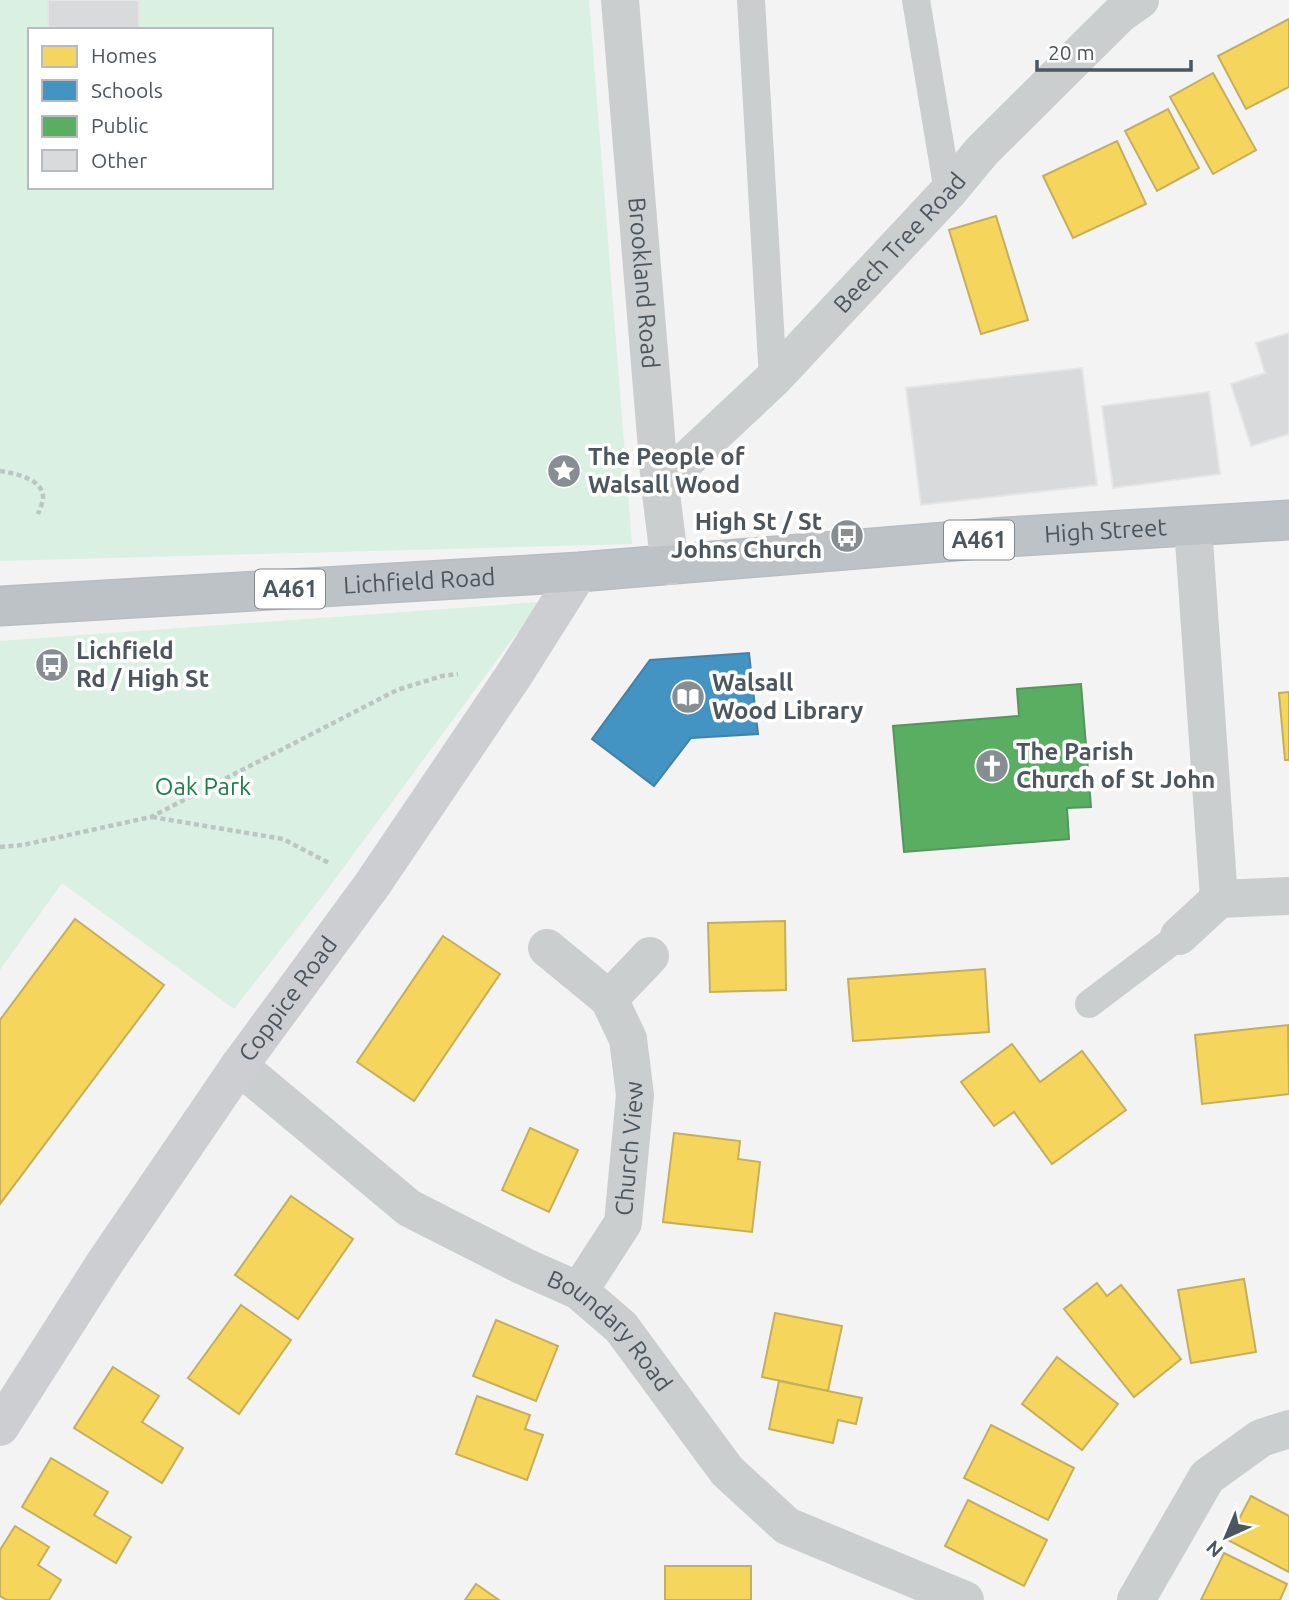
<svg xmlns="http://www.w3.org/2000/svg" width="1289" height="1600" viewBox="0 0 1289 1600" font-family="Ubuntu,sans-serif">
<style>
.green{fill:#daf0e2;fill-rule:evenodd}
.homes{fill:#f6d55c;stroke:#c3af5d;stroke-width:2}
.schools{fill:#4393c3;stroke:#4581a5;stroke-width:2}
.public{fill:#5aae61;stroke:#569460;stroke-width:2}
.building{fill:#d9dadc;stroke:#e5e5e6;stroke-width:2}
.lines{fill:none;stroke-linecap:round;stroke-linejoin:round}
.highway-casing{stroke:#b8bdc2;stroke-width:41}
.path{stroke:#bbc5c2;stroke-width:4.5;stroke-dasharray:5 3.5;stroke-linecap:butt}
.lane{stroke:#cbcecf;stroke-width:28}
.street{stroke:#cbcecf;stroke-width:38}
.secondary{stroke:#ccced1;stroke-width:38}
.highway{stroke:#bdc2c6;stroke-width:38}
.labels{text-anchor:middle;stroke-width:7;stroke-linejoin:round;paint-order:stroke}
.shield{fill:#fff;stroke:#81898f;stroke-width:2}
.shield-label{font-size:23px;font-weight:bold;fill:#4b565f}
.street-label{font-size:24px;fill:#4b565f;stroke:#fff}
.poi-label{font-size:24px;font-weight:bold;fill:#4b565f;stroke:#fff;text-anchor:start}
.park-label{font-size:24px;fill:#1d7e4c;stroke:#fff}
</style>
<rect width="100%" height="100%" fill="#f3f3f3"/>
<!-- green -->
<g class="green">
<path d="M0,0H589L632,544L0,561ZM30,30H271V187H30Z"/>
<polygon points="540,602 324,894 234,1009 62,883 0,970 0,641"/>
</g>
<!-- homes -->
<g class="homes">
<polygon points="1289,19 1289,87 1246,109 1218,56"/>
<polygon points="1213,73 1256,150 1213,174 1170,97"/>
<polygon points="1168,109 1199,168 1157,191 1125,131"/>
<polygon points="1117,141 1146,204 1073,238 1043,176"/>
<polygon points="996,216 1028,320 981,334 949,230"/>
<polygon points="1289,692 1289,760 1285,760 1279,693"/>
<polygon points="75,919 164,985 0,1204 0,1020"/>
<polygon points="785,921 786,990 710,992 708,923"/>
<polygon points="443,936 500,974 414,1101 357,1062"/>
<polygon points="985,969 989,1032 853,1041 848,979"/>
<polygon points="1288,1025 1289,1094 1202,1104 1195,1035"/>
<polygon points="1012,1044 1040,1082 1082,1051 1126,1110 1052,1164 1014,1112 994,1126 961,1082"/>
<polygon points="530,1128 578,1150 549,1212 502,1190"/>
<polygon points="674,1133 740,1141 738,1159 760,1162 752,1232 663,1222"/>
<polygon points="291,1196 353,1239 298,1319 235,1275"/>
<polygon points="1244,1279 1256,1352 1191,1363 1178,1290"/>
<polygon points="1097,1283 1107,1296 1121,1285 1181,1359 1134,1397 1064,1309"/>
<polygon points="241,1305 291,1340 239,1414 188,1378"/>
<polygon points="775,1313 842,1326 828,1391 762,1377"/>
<polygon points="496,1320 558,1346 536,1401 473,1376"/>
<polygon points="1057,1357 1118,1404 1082,1450 1022,1404"/>
<polygon points="113,1367 159,1396 142,1422 183,1448 162,1483 74,1428"/>
<polygon points="779,1381 862,1398 856,1424 838,1420 833,1443 769,1429"/>
<polygon points="477,1396 530,1415 525,1429 543,1435 527,1480 456,1454"/>
<polygon points="991,1425 1074,1468 1048,1520 964,1478"/>
<polygon points="51,1458 108,1492 94,1515 131,1537 116,1563 22,1507"/>
<polygon points="1251,1496 1289,1516 1289,1572 1228,1540"/>
<polygon points="968,1500 1047,1540 1024,1586 945,1546"/>
<polygon points="15,1526 49,1547 38,1565 61,1580 49,1600 7,1600 0,1596 0,1550"/>
<polygon points="1224,1553 1287,1584 1280,1600 1201,1600"/>
<rect x="665" y="1566" width="86" height="34"/>
<polygon points="476,1584 499,1600 465,1600"/>
</g>
<!-- schools -->
<polygon class="schools" points="749,653 758,734 691,738 654,786 592,739 650,660"/>
<!-- public -->
<polygon class="public" points="1081,684 1091,807 1067,808 1069,839 904,852 893,726 1019,716 1017,689"/>
<!-- building -->
<g class="building">
<rect x="48" y="0" width="91" height="30"/>
<polygon points="1289,333 1289,434 1251,446 1231,384 1265,373 1256,343"/>
<polygon points="1082,368 1097,485 921,505 906,388"/>
<polygon points="1209,392 1220,474 1113,488 1102,406"/>
</g>
<g class="lines">
<!-- highway casing -->
<g class="highway-casing">
<g id="highway">
<path id="s6" d="M0,606L579,572L1005,537L1289,520"/>
</g>
</g>
<!-- path -->
<g class="path">
<path d="M0,471C14,473 43,479 43,497C43,502 40,509 38,514"/>
<polyline points="152,817 283,839 331,864"/>
<polyline points="0,847 23,845 151,817 397,690 442,676 458,674"/>
</g>
<!-- lane -->
<g class="lane">
<polyline points="751,0 773,379"/>
<polyline points="916,0 948,192"/>
<polyline points="1089,1004 1179,936"/>
</g>
<!-- street -->
<g class="street">
<path id="s1" d="M620,0L660,485L670,566"/>
<path id="s2" d="M660,485L773,379L948,192L982,151L1120,14L1140,0"/>
<polyline points="1193,526 1219,899 1289,896"/>
<polyline points="1179,936 1219,899"/>
<polyline points="547,948 609,999 650,956"/>
<path id="s3" d="M239,1066L409,1208L523,1266L579,1291L621,1327L727,1471L787,1526L965,1600"/>
<path id="s4" d="M579,1291L623,1223L635,1095L628,1039L609,999"/>
<polyline points="1136,1600 1207,1477 1261,1438 1289,1429"/>
</g>
<!-- secondary -->
<path class="secondary" id="s5" d="M0,1427L104,1264L239,1066L372,885L514,675L579,572"/>
<!-- highway -->
<use href="#highway" class="highway"/>
</g>
<!-- icons -->
<defs>
<g id="sight-disc" transform="scale(1.75)"><circle r="9.5" fill="#868d93" stroke="#fff"/><path d="M0-6L1.8-2.2L6-1.7L2.9 1.2L3.7 5.4L0 3.3L-3.7 5.4L-2.9 1.2L-6-1.7L-1.8-2.2Z" fill="#fff"/></g>
<g id="bus-disc" transform="scale(1.75)"><circle r="9.5" fill="#868d93" stroke="#fff"/><path d="M-5-6H5V4H4V6H2V4H-2V6H-4V4H-5ZM-3.5-4V0h7V-4ZM-3.5 1.2v1.5H-2V1.2ZM2 1.2v1.5H3.5V1.2Z" fill="#fff"/></g>
<g id="library-disc" transform="scale(1.75)"><circle r="9.5" fill="#868d93" stroke="#fff"/><path d="M-6-4Q-3-5.5-.7-3.5V5Q-3 3-6 4ZM6-4Q3-5.5 .7-3.5V5Q3 3 6 4Z" fill="#fff"/></g>
<g id="church-disc" transform="scale(1.75)"><circle r="9.5" fill="#868d93" stroke="#fff"/><path d="M-1.2-6h2.4v3.5h3.3v2.4h-3.3V6h-2.4V-.1h-3.3v-2.4h3.3Z" fill="#fff"/></g>
</defs>
<g fill-rule="evenodd">
<use href="#sight-disc" x="564" y="471"/>
<use href="#bus-disc" x="847" y="536"/>
<use href="#bus-disc" x="52" y="665"/>
<use href="#library-disc" x="688" y="697"/>
<use href="#church-disc" x="992" y="766"/>
</g>
<g class="labels">
<!-- shield labels -->
<g class="shield">
<rect x="944" y="520.5" width="70" height="39" rx="5"/>
<rect x="255" y="569.5" width="70" height="39" rx="5"/>
</g>
<g class="shield-label">
<text x="979" y="548">A461</text>
<text x="290" y="597">A461</text>
</g>
<!-- street labels -->
<g class="street-label">
<text dy="8" stroke="none"><textPath href="#s2" startOffset="341">Beech Tree Road</textPath></text>
<text dy="8" stroke="none"><textPath href="#s1" startOffset="284">Brookland Road</textPath></text>
<text dy="8" stroke="none"><textPath href="#s6" startOffset="1108">High Street</textPath></text>
<text dy="8" stroke="none"><textPath href="#s6" startOffset="420">Lichfield Road</textPath></text>
<text dy="8" stroke="none"><textPath href="#s5" startOffset="516">Coppice Road</textPath></text>
<text dy="8" stroke="none"><textPath href="#s4" startOffset="156">Church View</textPath></text>
<text dy="8" stroke="none"><textPath href="#s3" startOffset="460">Boundary Road</textPath></text>
</g>
<!-- poi labels -->
<g class="poi-label">
<text x="588" y="465">The People of<tspan x="588" dy="28">Walsall Wood</tspan></text>
<text x="822" y="530" text-anchor="end">High St / St<tspan x="822" dy="28">Johns Church</tspan></text>
<text x="76" y="659">Lichfield<tspan x="76" dy="28">Rd / High St</tspan></text>
<text x="712" y="691">Walsall<tspan x="712" dy="28">Wood Library</tspan></text>
<text x="1016" y="760">The Parish<tspan x="1016" dy="28">Church of St John</tspan></text>
</g>
<!-- park labels -->
<g class="park-label">
<text x="203" y="795">Oak Park</text>
</g>
</g>
<!-- legend -->
<rect x="28" y="28" width="245" height="161" fill="#ffffff" stroke="#b7bbbf" stroke-width="2"/>
<rect x="42" y="46" width="35" height="21" fill="#f6d55c" stroke="#b7bbbf" stroke-width="2"/>
<text x="91" y="63" font-size="21" fill="#4b565f">Homes</text>
<rect x="42" y="80" width="35" height="21" fill="#4393c3" stroke="#b7bbbf" stroke-width="2"/>
<text x="91" y="98" font-size="21" fill="#4b565f">Schools</text>
<rect x="42" y="116" width="35" height="21" fill="#5aae61" stroke="#b7bbbf" stroke-width="2"/>
<text x="91" y="133" font-size="21" fill="#4b565f">Public</text>
<rect x="42" y="150" width="35" height="21" fill="#d9dadc" stroke="#b7bbbf" stroke-width="2"/>
<text x="91" y="168" font-size="21" fill="#4b565f">Other</text>
<!-- north arrow -->
<g transform="translate(1226 1537) rotate(224)" stroke="#ffffff" stroke-width="5" paint-order="stroke">
<path d="M0-5L12 26L0 18L-12 26Z" fill="#4b565f"/>
<text y="-10" font-size="19" font-weight="bold" text-anchor="middle" fill="#4b565f">N</text>
</g>
<!-- scale -->
<path d="M1037 60v10h154v-10" fill="none" stroke="#4b565f" stroke-width="3.5"/>
<text x="1048" y="60" font-size="21" fill="#4b565f" stroke="#ffffff" stroke-width="5" paint-order="stroke">20 m</text>
</svg>
